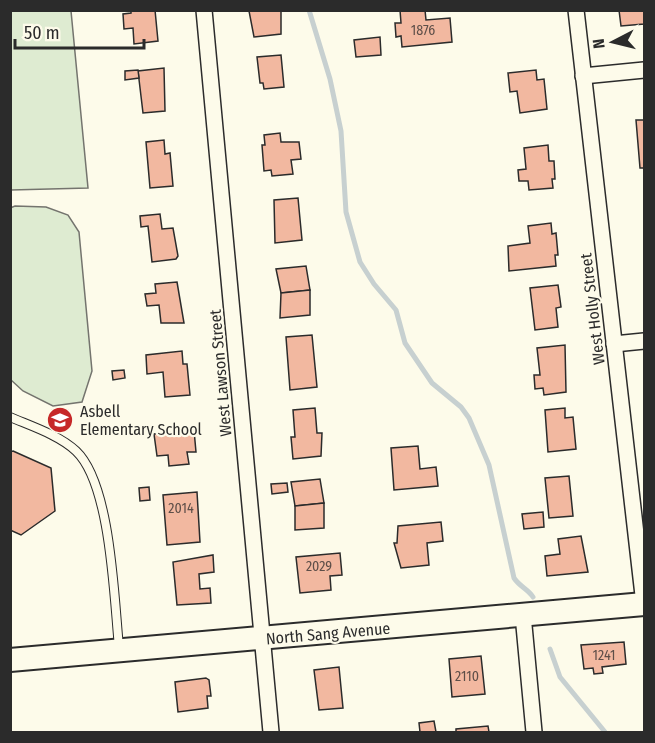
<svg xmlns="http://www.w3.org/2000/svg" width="655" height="743" viewBox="0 0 655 743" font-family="'Fira Sans Condensed',sans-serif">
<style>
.green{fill:#deebd1;stroke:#74746e;stroke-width:1.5}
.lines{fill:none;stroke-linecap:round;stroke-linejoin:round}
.stream{stroke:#c7d0d0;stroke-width:5}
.building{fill:#f2b8a0;stroke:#2b2b2b;stroke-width:1.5}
.lane-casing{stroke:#2b2b2b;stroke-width:10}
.street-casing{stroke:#2b2b2b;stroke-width:18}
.secondary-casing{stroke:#2b2b2b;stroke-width:26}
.lane{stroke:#fdfbea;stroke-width:8}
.street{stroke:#fdfbea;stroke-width:15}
.secondary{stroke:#fdfbea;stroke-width:22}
.labels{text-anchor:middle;stroke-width:4.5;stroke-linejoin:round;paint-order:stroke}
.number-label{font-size:14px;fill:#5d4e48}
.street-label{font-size:16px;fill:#2b2b2b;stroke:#fdfbea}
.poi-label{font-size:16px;fill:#2b2b2b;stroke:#fdfbea;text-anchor:start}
</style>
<rect width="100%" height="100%" fill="#fdfbea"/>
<!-- green -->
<g class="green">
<polygon points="10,11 71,11 88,188 11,190"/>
<polygon points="15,206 46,207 68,215 79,232 92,371 82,402 53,406 23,391 11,380 10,208"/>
</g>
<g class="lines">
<!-- stream -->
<g class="stream">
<path d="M309,10L330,79L341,131L346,212L360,262L374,284L396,310L405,343L432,383L461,407L469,418L489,465L514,578C520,587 528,589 533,597"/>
<polyline points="550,649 560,677 605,732"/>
</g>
</g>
<!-- building -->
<g class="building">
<polygon points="131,10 155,10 158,41 134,44 133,28 124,29 123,14 131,13"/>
<polygon points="281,10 281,34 254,37 249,11"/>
<polygon points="400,10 425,10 426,20 450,18 452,42 402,47 401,36 396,37 395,23 401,23"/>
<polygon points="619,10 644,10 644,24 621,26"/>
<polygon points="380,37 381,55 356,57 354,40"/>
<polygon points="281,55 284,87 264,89 263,83 260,83 257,57"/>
<polygon points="164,68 165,111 143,113 138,71"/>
<polygon points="138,70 139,78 125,80 125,71"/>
<polygon points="536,70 537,80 544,79 547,109 520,113 517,91 510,92 508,73"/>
<polygon points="636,120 644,120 644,168 640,168"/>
<polygon points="280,133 281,142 299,142 301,159 291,160 293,174 272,176 271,170 264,171 262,145 265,145 264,135"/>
<polygon points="164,140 165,154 170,153 173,186 150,188 146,142"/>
<polygon points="548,145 549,161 554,161 555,179 552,179 553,188 529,190 528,181 519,181 518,170 526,169 524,148"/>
<polygon points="298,198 302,240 275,243 274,200"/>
<polygon points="160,214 162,229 173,228 178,256 176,259 152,262 148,226 141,227 140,216"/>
<polygon points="551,223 552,234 556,233 558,255 555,255 556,266 509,271 508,246 530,243 528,226"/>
<polygon points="306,266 310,290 281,293 276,269"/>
<polygon points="177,282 184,323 161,323 159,305 147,306 145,294 156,293 155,284"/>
<polygon points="558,285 561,307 556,308 558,327 535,330 530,288"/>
<polygon points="310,290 310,315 280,318 281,293"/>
<polygon points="312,335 317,387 290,390 286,337"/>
<polygon points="565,345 566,392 544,395 543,388 535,389 534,375 540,375 537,348"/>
<polygon points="182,351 183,364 187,364 190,395 165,397 163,372 147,374 146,355"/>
<polygon points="124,370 125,378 113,380 112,371"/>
<polygon points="315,408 317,433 322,433 321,456 293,459 291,437 295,437 293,410"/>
<polygon points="565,408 565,418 573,417 576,449 548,452 545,410"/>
<polygon points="194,430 196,452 187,452 189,464 169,466 168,455 157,456 154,434"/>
<polygon points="418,446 420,469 436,467 438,486 394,490 391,448"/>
<polygon points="13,451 51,468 55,511 21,535 10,530 10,452"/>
<polygon points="569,476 573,516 549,518 545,478"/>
<polygon points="320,479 324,503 295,506 291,482"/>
<polygon points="287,483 288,492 272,494 271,484"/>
<polygon points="149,487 150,500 140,501 139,488"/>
<polygon points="197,492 200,542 167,545 163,495"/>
<polygon points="324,503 324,528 295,530 295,506"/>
<polygon points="543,512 544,527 524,529 522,514"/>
<polygon points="441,522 443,541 427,543 429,565 401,568 394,543 397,543 398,526"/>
<polygon points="581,536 588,572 547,576 545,556 560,554 558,539"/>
<polygon points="340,553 342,575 330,576 331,590 300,593 296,557"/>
<polygon points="213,555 214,572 199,574 200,589 210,588 211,603 177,605 173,562"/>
<polygon points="624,642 626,664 602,667 603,673 594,674 593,668 584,669 581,645"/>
<polygon points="481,656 485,694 452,697 449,659"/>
<polygon points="339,667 343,708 319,710 314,670"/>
<polygon points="206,678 209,680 211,696 207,696 208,708 178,712 175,682"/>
<polygon points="434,721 436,732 420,732 419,723"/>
<polygon points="488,726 489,732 456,732 456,729"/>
</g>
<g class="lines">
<!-- lane casing -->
<g class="lane-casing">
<path id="lane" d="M10,417C31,426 59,435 76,451C111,484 114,598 119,647"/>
</g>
<!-- street casing -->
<g class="street-casing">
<g id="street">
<polyline points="204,10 271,732"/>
<polyline points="576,10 644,604"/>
<polyline points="583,76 644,70"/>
<polyline points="614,344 644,341"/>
<polyline points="523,615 534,732"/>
</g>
</g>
<!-- secondary casing -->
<g class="secondary-casing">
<polyline id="secondary" points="10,660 644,604"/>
</g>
<!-- lane -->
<use href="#lane" class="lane"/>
<!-- street -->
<use href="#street" class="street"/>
<!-- secondary -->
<use href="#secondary" class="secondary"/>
</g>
<!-- icons -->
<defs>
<g id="school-disc" transform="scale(1.35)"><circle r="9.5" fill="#c62828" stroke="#fdfbea"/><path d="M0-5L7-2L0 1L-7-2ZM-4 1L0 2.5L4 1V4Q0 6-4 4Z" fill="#fff"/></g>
</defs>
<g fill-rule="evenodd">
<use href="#school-disc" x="60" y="420"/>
</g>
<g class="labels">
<!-- number labels -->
<g class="number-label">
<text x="423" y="35">1876</text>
<text x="181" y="513">2014</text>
<text x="319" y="571">2029</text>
<text x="604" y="660">1241</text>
<text x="467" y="681">2110</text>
</g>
<!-- street labels -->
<g class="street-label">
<text transform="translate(592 309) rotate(-97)" y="6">West Holly Street</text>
<text transform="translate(220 373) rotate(-95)" y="6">West Lawson Street</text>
<text transform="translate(328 633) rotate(-5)" y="6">North Sang Avenue</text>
</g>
<!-- poi labels -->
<g class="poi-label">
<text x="80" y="417">Asbell<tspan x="80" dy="18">Elementary School</tspan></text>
</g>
</g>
<!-- border -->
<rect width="655" height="743" fill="none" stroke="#2b2b2b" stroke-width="24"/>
<!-- north arrow -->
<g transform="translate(613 42) rotate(263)" stroke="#fdfbea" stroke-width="4.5" paint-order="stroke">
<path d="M0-4.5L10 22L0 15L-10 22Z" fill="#2b2b2b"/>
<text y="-9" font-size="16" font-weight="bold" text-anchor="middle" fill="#2b2b2b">N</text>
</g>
<!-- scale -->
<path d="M15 39v9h129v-9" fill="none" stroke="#2b2b2b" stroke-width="3"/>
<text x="24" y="39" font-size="18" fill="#2b2b2b" stroke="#fdfbea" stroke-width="4.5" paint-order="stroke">50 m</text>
</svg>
